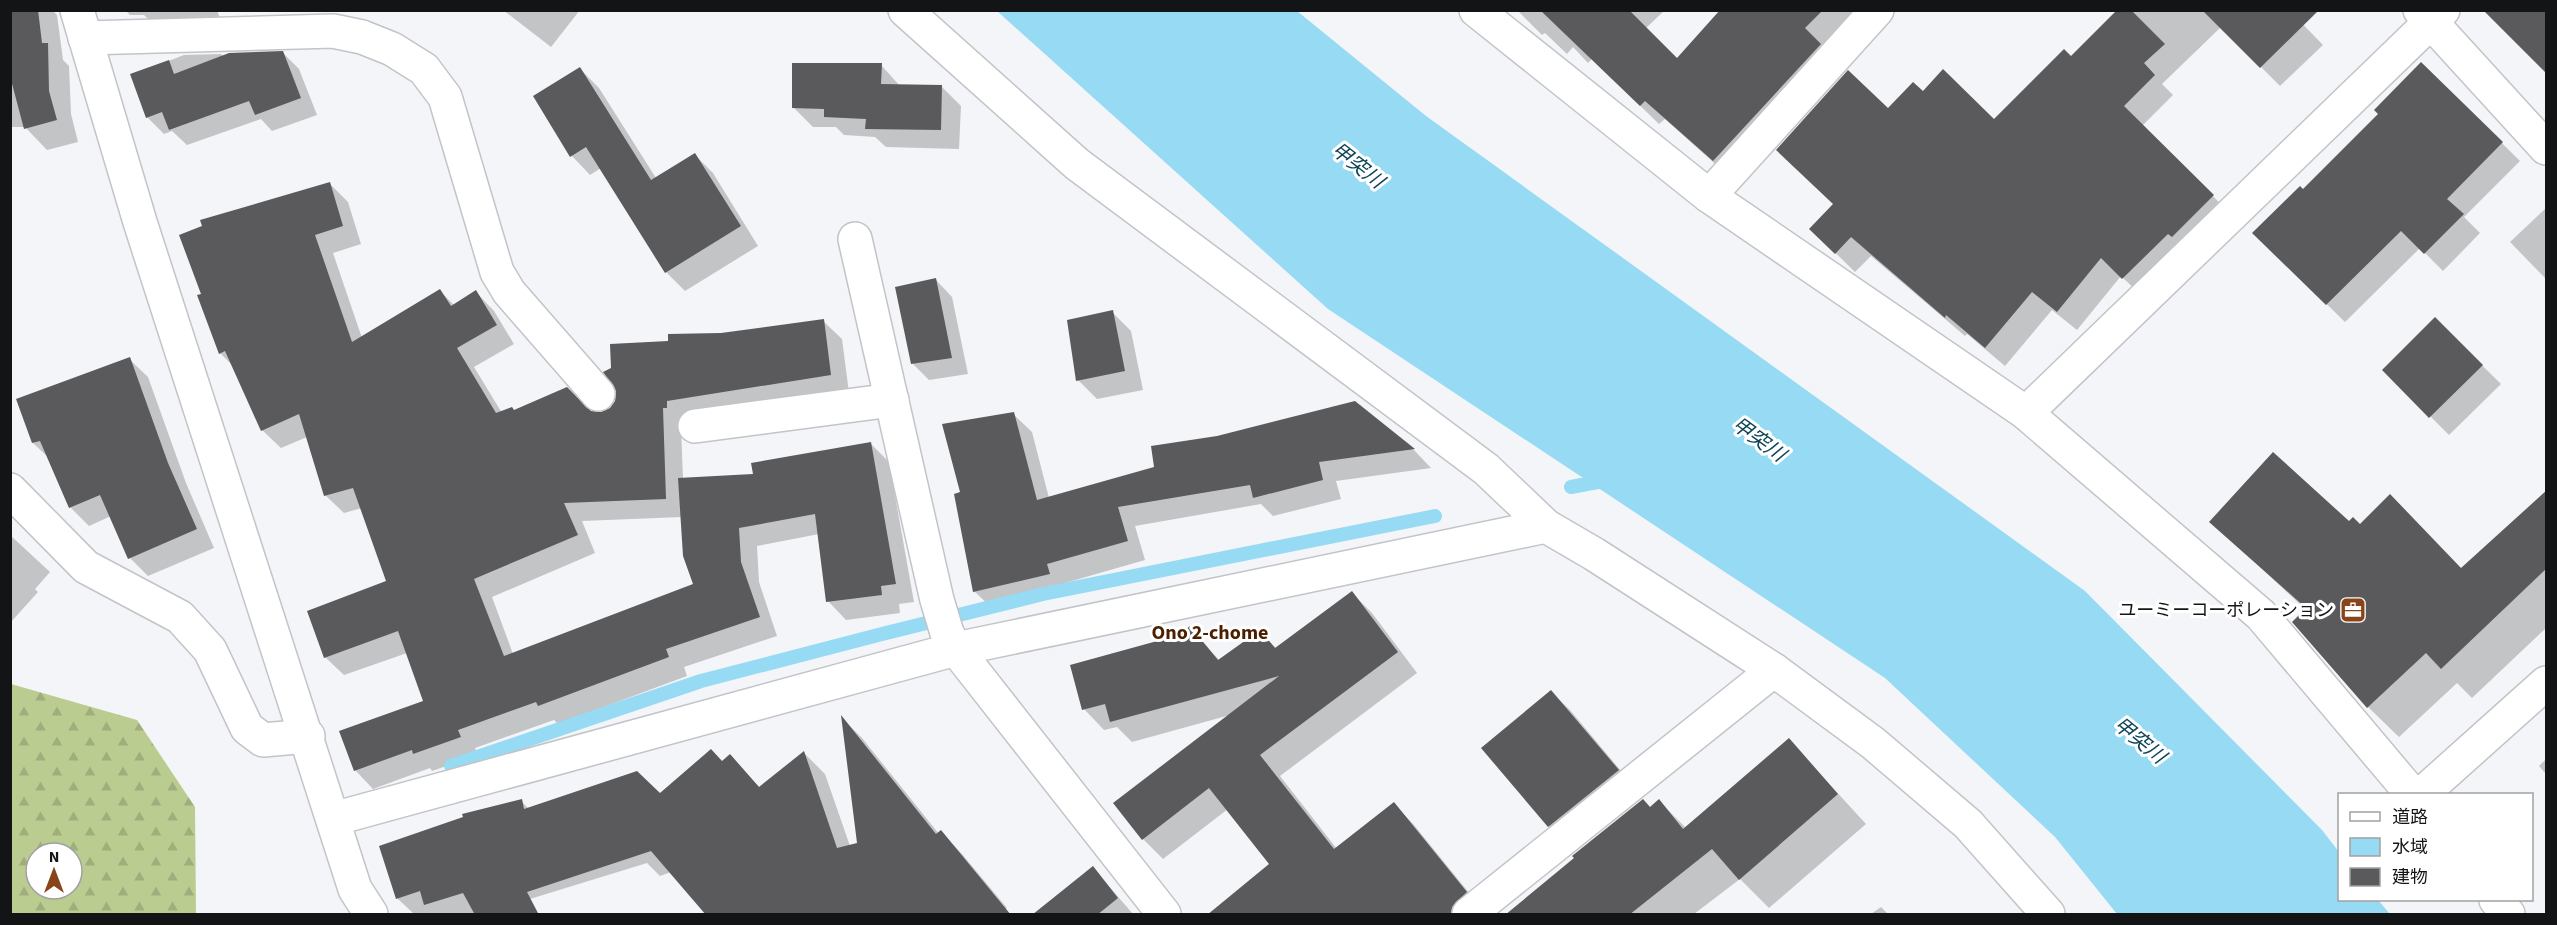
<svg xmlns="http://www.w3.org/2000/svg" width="2557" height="925" viewBox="0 0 2557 925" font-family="'Source Sans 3','Noto Sans JP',sans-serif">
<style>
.forest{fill:url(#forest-firs);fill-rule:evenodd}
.water{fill:#97daf4}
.shadow{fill:#0003;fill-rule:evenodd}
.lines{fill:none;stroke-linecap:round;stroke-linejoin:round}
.stream{stroke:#97daf4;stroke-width:14}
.building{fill:#5a595b}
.street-casing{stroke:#c2c4c7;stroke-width:36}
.secondary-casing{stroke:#c2c4c7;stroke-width:36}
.street{stroke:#fff;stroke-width:33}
.secondary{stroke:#fff;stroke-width:33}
.labels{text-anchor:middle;stroke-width:6;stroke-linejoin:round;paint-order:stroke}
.poi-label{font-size:18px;fill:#131415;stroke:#fff;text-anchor:end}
.water-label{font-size:20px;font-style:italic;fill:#0e4557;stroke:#fff}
.neighbourhood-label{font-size:20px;font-weight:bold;fill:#4c1f00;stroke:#fff}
</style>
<defs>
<pattern id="forest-firs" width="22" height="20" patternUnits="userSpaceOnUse" patternTransform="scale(1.5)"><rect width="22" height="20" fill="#bbcc91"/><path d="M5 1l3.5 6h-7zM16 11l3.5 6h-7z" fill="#a0ae7c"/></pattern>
</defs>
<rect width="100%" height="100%" fill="#f3f5f8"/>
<!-- forest -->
<path class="forest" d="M11,684L137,720L195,807L196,914H11ZM36,853H72V889H36Z"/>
<!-- water -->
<polygon class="water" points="997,11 1297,11 1426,116 2085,591 2322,830 2339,852 2340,900 2378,900 2390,914 2117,914 2055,837 1885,678 1328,309"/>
<!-- shadow -->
<g class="shadow">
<polygon points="10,10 52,10 57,15 63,60 69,66 71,114 78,142 47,150 25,127 10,127"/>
<polygon points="125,10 217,10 222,25 156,26 144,15 130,15"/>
<polygon points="503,10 580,10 551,47"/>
<polygon points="1517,10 1665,10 1645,29 1677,60 1722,10 1870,10 1732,179 1665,119 1659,124 1592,59 1588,63 1573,47 1567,54 1545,33 1542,35"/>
<polygon points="2120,10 2289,10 2323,45 2280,86 2221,27 2162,84 2173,95 2142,126 2232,215 2143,297 2121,276 2077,330 2052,310 2005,366 1967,334 1965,336 1871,256 1855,272 1811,229 1835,205 1888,110 1923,93 1994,121 2071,58"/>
<polygon points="283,53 299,69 317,115 272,131 261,119 187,145 172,131 164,134 147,117 132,75 184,55 221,54 236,70"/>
<polygon points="2422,64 2520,161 2464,217 2480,233 2443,271 2420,248 2345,322 2254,233 2303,191 2380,114"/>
<polygon points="881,65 900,86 942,87 961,106 959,149 886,147 875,137 844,135 836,127 813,127 794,108"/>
<polygon points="580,69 599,88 656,178 694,154 713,173 758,246 685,291 666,272 601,168 590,175 572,156"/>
<path d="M330,184L348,202L361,244L333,253L362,338L440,291L454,305L476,292L494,311L514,344L474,367L502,413L601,414L611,410L670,342L823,321L842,339L849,393L681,426L683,479L754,475L870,443L889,462L914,602L899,604L900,613L846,620L828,601L819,534L757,546L759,582L777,636L684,667L687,676L558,724L554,720L475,748L478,755L432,771L430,768L373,789L355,770L425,702L407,653L344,675L325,657L387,582L362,508L344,513L325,495L307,437L281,448L262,430L233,366L220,353ZM682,517L694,585L513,654L492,597L595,553L582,521Z"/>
<polygon points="2546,208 2546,279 2510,242"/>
<polygon points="936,280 952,297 968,374 929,380 912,363"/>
<polygon points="1112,312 1131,331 1143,390 1097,399 1078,380"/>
<polygon points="2435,319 2501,384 2449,435 2384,370"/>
<polygon points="129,359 148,377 186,483 214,548 148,576 130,558 111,516 89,526 70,507 50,459 33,443"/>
<polygon points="1354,402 1414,450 1431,468 1336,481 1341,499 1273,516 1261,504 1135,526 1145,560 1065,583 1067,592 993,609 974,591 962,493 1013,414 1032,432 1049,498 1156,468 1217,437"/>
<polygon points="2546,492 2546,628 2472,698 2457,683 2399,737 2368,707 2294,622 2306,610 2212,522 2349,523 2461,570"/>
<polygon points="10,535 50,572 35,589 38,592 10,623"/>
<polygon points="1352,593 1372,613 1417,673 1280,776 1337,849 1394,804 1414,825 1483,910 1477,914 1210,914 1271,864 1228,809 1163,859 1143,839 1230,715 1132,742 1117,727 1104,730 1084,709 1190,628 1220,661 1260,632 1277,649"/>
<polygon points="1551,692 1570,710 1637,790 1568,845 1549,826"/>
<polygon points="843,719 862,738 939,834 941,832 962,854 1007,908 999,914 671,872 660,876 647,863 481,914 414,914 398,899 381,847 521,801 529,809 660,795 722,763 730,756 760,788 804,753 825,774 850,846 859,844"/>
<polygon points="1789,740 1866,824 1769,908 1740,879 1694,914 1507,914 1659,801 1686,828"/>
<polygon points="2546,759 2546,774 2539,766"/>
<polygon points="1093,868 1133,914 1033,914"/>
<polygon points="1881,907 1888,914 1871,914"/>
</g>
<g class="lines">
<!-- stream -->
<g class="stream">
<polyline points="1571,487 1608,480"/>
<polyline points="451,766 701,681 882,634 1043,594 1435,516"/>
</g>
</g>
<!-- building -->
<g class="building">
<polygon points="10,10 38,10 42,43 48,43 49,91 57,120 24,129 10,76"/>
<polygon points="1540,10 1629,10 1677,58 1720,10 1823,10 1805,28 1821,44 1713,161 1645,101 1640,106"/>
<polygon points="2117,10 2131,10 2165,44 2144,63 2155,75 2124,106 2214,195 2172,237 2168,234 2122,279 2101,258 2057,312 2032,292 1985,348 1946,315 1945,318 1851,237 1835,254 1809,229 1833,204 1776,150 1848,70 1888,108 1913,82 1923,91 1943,69 1994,119 2064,49 2071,56"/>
<polygon points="2202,10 2319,10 2260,68"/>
<polygon points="2483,10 2547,10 2547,74"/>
<polygon points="283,51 301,98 255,115 249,101 169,130 162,112 146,118 130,74 169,60 174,74 229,53"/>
<polygon points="2421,62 2503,142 2447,199 2464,214 2424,254 2401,231 2326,305 2252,233 2300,186 2303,189 2378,114 2374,110"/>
<polygon points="792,63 882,63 881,84 942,85 941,130 865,129 866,119 824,117 824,109 792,108"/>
<polygon points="580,67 651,180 695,153 741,226 665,273 586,147 570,157 533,96"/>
<polygon points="330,182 343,226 315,235 352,342 440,289 451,306 476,290 497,325 457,348 496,413 512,407 514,410 567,387 591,411 601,412 610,408 615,401 616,391 603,372 611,368 610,344 668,341 668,334 721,333 824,319 831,375 667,401 667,408 663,408 666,499 564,503 578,535 474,579 504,656 693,584 683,556 678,478 753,474 751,463 871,442 896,584 881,586 882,595 826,602 815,514 739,528 741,562 760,617 666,649 669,657 538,706 536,702 458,730 461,737 413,754 412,750 354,771 339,731 423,701 398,631 324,658 307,611 386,581 353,488 324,496 299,414 261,431 225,351 219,354 197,295 201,294 179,235 202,226 200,220"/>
<polygon points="936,278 952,358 911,364 895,287"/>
<polygon points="1113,310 1125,371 1076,381 1067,320"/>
<polygon points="2435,317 2483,365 2429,418 2382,370"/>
<polygon points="130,357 168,463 197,529 128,559 100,495 69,508 40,441 32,443 16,399"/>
<polygon points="1355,401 1415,449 1319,462 1323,480 1253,498 1250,485 1118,507 1128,541 1047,564 1050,574 973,592 954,494 960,492 942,424 1014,412 1037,500 1154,467 1151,446 1217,436"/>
<polygon points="2273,452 2349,521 2353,517 2360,524 2390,494 2461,568 2547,490 2547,568 2441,669 2426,653 2367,708 2292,622 2306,608 2209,522"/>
<polygon points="1352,591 1398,652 1260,755 1334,849 1394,802 1467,892 1452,907 1451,915 1207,915 1269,864 1209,788 1142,840 1113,803 1279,676 1110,722 1105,704 1082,710 1070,665 1179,635 1190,626 1218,660 1260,630 1275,648"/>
<polygon points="1551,690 1619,770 1548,827 1481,748"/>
<polygon points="841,715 936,834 941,830 1011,915 706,915 651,851 527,892 539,915 475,915 463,893 424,905 420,891 396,899 379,846 463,817 462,814 522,799 524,809 637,771 660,793 711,749 722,761 730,754 759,787 804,751 837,848 857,843"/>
<polygon points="1789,738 1838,794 1739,880 1712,849 1629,915 1505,915 1574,858 1572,856 1643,799 1650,807 1659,799 1683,829"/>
<polygon points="1093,866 1118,898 1097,915 1032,915"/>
</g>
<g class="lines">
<!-- street casing -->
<g class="street-casing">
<g id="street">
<polyline points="905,10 1077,164 1486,469 1546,526 1594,554 1774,670 1873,743 1968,824 2048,914"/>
<polyline points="1476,10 1709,196 2026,413 2261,615 2412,794"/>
<polyline points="2420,10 2546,148"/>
<polyline points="85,38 333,31 362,37 392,49 424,69 445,97 497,272 509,292 598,394"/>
<polyline points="1709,196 1877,10"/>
<polyline points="855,239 937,600 947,633 956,649 1164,914"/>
<polyline points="2026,413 2443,10"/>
<polyline points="695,426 892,400"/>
<polyline points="10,490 86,567 180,617 210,650 247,728 263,740 308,736"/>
<polyline points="2422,794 2546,683"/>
<polyline points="333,819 956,649 1546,526"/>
<polyline points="2496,900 2508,914"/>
<polyline points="1469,914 1774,670"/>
</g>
</g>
<!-- secondary casing -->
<g class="secondary-casing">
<polyline id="secondary" points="77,10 140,222 355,889 371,914"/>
</g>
<!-- street -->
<use href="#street" class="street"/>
<!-- secondary -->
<use href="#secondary" class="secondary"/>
</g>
<!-- icons -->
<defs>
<g id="office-square" transform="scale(1.35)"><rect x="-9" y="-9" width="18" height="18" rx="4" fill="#89451a" stroke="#fff"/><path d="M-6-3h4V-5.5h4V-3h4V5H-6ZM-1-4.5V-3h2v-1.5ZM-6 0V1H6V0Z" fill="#fff"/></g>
</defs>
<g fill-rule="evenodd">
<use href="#office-square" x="2353" y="610"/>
</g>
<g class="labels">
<!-- poi labels -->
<g class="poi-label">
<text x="2334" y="616">ユーミーコーポレーション</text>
</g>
<!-- water labels -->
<g class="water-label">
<text transform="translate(1358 165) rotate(38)" y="7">甲突川</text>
<text transform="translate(1759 439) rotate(36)" y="7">甲突川</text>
<text transform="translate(2140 740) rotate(39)" y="7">甲突川</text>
</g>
<!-- neighbourhood labels -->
<g class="neighbourhood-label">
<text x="1210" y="639">Ono 2-chome</text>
</g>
</g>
<!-- border -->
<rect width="2557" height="925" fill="none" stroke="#131415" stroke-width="24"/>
<!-- legend -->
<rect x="2338" y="793" width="195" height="108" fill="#ffffff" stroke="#a1a1a1" stroke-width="1.5"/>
<rect x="2350" y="812" width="30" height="9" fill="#ffffff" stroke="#a1a1a1" stroke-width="1.5"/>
<text x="2392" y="823" font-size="18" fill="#131415">道路</text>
<rect x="2350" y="838" width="30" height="18" fill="#97daf4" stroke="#a1a1a1" stroke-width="1.5"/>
<text x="2392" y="853" font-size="18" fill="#131415">水域</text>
<rect x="2350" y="868" width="30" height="18" fill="#5a595b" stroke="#a1a1a1" stroke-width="1.5"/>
<text x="2392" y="883" font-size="18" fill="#131415">建物</text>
<!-- north arrow -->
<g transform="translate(54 871)"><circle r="28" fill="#ffffff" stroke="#a1a1a1" stroke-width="1.5"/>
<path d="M0-4.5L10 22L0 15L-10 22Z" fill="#89451a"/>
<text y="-9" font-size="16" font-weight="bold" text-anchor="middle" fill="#131415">N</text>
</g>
</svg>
